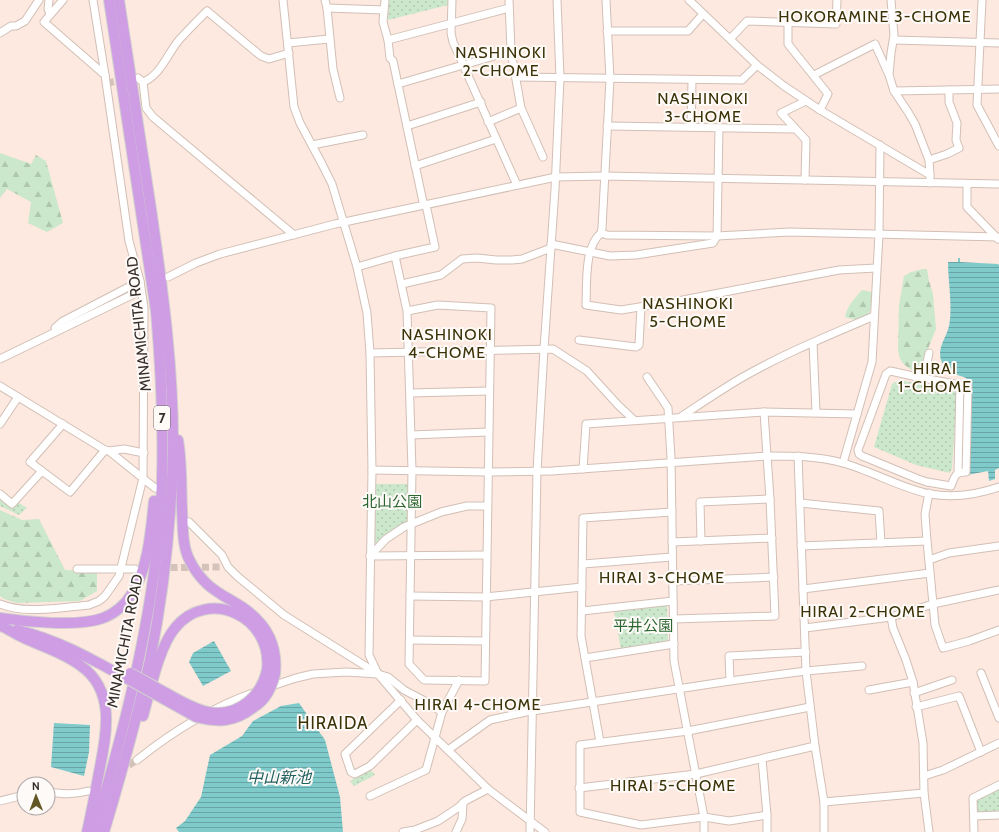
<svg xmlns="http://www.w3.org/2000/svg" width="999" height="832" viewBox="0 0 999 832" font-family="Cabin,'Noto Sans JP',sans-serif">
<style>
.forest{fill:url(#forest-firs)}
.park{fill:url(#park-dots)}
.water{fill:url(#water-rules)}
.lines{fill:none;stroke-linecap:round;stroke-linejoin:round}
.minor-tunnel{stroke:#d5c3bb;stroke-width:7;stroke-dasharray:7 3.5;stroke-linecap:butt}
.minor-casing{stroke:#d2bfb5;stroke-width:9}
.highway-casing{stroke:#d3d1d0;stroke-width:12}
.minor{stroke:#fff;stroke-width:7}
.highway{stroke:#ce9de3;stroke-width:10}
.highway-bridge-casing{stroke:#d3d1d0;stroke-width:12;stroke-linecap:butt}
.highway-bridge{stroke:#ce9de3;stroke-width:10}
.labels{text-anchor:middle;stroke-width:4;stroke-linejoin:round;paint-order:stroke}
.shield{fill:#fefaf8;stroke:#716a68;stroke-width:1}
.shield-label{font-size:14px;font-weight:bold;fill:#352d2a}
.street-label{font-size:15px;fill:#352d2a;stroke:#fefaf8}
.park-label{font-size:15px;fill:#2b6630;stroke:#fefaf8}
.neighbourhood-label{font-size:16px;letter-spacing:1px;fill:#3b3307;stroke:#fefaf8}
.water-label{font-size:16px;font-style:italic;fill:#236161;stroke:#fefaf8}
.quarter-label{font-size:17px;letter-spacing:1px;fill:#3b3307;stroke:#fefaf8}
</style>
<defs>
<pattern id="forest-firs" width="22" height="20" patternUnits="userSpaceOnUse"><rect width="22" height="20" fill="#cce8cc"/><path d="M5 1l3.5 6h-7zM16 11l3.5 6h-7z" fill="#b0c7af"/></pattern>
<pattern id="park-dots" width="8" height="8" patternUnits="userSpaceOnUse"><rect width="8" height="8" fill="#cce8cc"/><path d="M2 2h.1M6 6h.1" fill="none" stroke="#b0c7af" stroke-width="1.8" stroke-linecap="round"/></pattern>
<pattern id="water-rules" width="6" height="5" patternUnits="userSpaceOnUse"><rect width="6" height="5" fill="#7fcaca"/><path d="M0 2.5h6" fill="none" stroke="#69a4a4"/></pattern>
</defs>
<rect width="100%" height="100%" fill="#fde9df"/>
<!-- forest -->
<g class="forest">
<polygon points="0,153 31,164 36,155 46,161 63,223 47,232 28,223 31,202 7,189 0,198"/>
<path d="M923,269H927L929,281L933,294L936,329L929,346L923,369L914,371C904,365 900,363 898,350L899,305L904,276L911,272Z"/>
<path d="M862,290L872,292C871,302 873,319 859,320C855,320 849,318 845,317C847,306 855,298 862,290Z"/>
<polygon points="0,510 22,520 39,519 65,570 97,572 97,591 80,601 17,603 4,599 0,596"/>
</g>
<!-- park -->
<g class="park">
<polygon points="389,0 449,0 448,5 388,20"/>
<polygon points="899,380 957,391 952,468 950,473 916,465 874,447 892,384"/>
<path d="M376,484H408V520C405,524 403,523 400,526C393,530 386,536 380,543H375Z"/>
<polygon points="0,494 11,504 19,503 27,508 19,515 0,506"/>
<polygon points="665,605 667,607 668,640 666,642 621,650 614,610"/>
<polygon points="370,769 375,775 354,786 350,781"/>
<polygon points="999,789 999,811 979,812 977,809 977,802 979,799"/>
</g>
<!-- water -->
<g class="water">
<path d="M958,258H960V262L998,264L999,265V468L995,470V479L989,481L988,471L962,476L964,383H968V380L966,378C958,375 947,372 943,364C935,350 946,339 949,326C953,309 948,280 948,262H958Z"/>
<polygon points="214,641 231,671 203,686 189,662 193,653"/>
<polygon points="299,703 325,740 340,797 343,832 179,832 176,828 185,821 201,797 210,755 242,736 253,721 281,706"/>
<polygon points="54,723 90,725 89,752 84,776 51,767"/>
</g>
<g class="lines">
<!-- minor-tunnel -->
<g class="minor-tunnel">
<polyline points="107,83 124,80"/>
<polyline points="139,568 222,567"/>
<polyline points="120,771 137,760"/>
</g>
<!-- minor casing -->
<g class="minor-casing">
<g id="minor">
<polyline points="49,0 48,9 50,14"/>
<polyline points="93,0 105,75"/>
<polyline points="283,0 294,107 300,123 322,164 332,184 357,267 367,313 370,353 372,470 369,655 378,674"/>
<polyline points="325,0 327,8 333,69 340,98"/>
<polyline points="452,0 451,33 453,42 517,185"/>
<polyline points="509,0 511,51 521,108 543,157"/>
<path d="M606,0L610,79L602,228L601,233C584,247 587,284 586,305L621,310L683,300L839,270L876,268"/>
<polyline points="689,0 757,65 784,86 820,110 930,175 930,183"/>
<polyline points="891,0 894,35 891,53 889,75 894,91 908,112 915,124 929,160 930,175"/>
<polyline points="982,0 977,105 999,146"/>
<polyline points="327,8 384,10"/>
<polyline points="788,22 788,44 828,94 820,110"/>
<polyline points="607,31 688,31 703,14"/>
<polyline points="0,33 11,26 16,26 25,21 39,0"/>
<polyline points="730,39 747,21 836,24 837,0"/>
<polyline points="388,40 509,8"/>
<polyline points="894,40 999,43"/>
<polyline points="288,43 329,39"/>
<polyline points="814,75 875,44 888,73"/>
<polyline points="516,77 742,80 757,65"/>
<path d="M138,78L143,82C160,76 168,53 179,40C188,30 198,20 207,11L261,56L269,59L289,53"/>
<polyline points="143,82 146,108 153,117 294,235"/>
<polyline points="398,84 511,51"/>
<polyline points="894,91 999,89"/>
<polyline points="488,122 521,108"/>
<polyline points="407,126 481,102"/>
<polyline points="607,126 795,129"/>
<polyline points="691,127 692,80"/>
<polyline points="312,145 363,135"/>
<polyline points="929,160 947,154 959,148 956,140 957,123 949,102 949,90"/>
<polyline points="415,166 496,139"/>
<polyline points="805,180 806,140 781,113 806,101"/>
<polyline points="967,184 967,207 998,239"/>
<polyline points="601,233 607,235 717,236 789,232 999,237"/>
<polyline points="551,244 610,256 636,255 713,243 717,236 719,128"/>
<polyline points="395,256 407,311 412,470 409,664 424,680 485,681 491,308 438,305 407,311"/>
<polyline points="357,267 395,256 435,247 426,205 423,202 393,61 390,58 388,40 383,22 385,0"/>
<polyline points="168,277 196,263 220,254 335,224 556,177 604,176 805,180 999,184"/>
<polyline points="402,284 441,275 462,259 477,258 496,260 512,260 522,259 551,248"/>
<polyline points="56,331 55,328 63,321 140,281"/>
<polyline points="579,340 636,347 639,345 641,307"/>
<polyline points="813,343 816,412"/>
<polyline points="370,353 553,349 587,371 618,405 634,420"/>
<polyline points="0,359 138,292"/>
<polyline points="647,377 668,408 671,458 674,661 704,817 704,832"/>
<path d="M917,377V373C927,372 927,361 929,353"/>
<polyline points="0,386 105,450 109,451 155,488"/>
<polyline points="410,393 489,391"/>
<path d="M682,416C702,403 722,389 743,377C785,353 830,335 874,316"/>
<polyline points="0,424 18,397"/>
<polyline points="63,424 30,462 70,492 105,450"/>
<polyline points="411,435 488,432"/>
<polyline points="109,451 124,449 144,453"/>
<polyline points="798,456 806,671 815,746 824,802 824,832"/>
<polyline points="843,463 872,362 879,234 880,145"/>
<polyline points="583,469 586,424 764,412 857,414"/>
<path d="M372,470L487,472L552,471L767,456C793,456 818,456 843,463C872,471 900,488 930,494C953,498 976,495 999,487"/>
<path d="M958,472L960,385L917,377L895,372L890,371L886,374L858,450L859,454L862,456L918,479L927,482L951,486C955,476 955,472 966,472L968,385H960"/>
<polyline points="929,493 925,514 927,541 935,625 943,648 969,641 999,630"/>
<polyline points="0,494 12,504 42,471"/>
<polyline points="800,503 879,511 881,543"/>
<polyline points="189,522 222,555 228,567 237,576 284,615 378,674 417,720 488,789 545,832"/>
<polyline points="701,541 700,502 770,499"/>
<polyline points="672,542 772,538"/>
<polyline points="801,546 927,541"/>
<polyline points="370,556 386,539 404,527 441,512 467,506 487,506"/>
<polyline points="370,556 486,555"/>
<polyline points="929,560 949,553 999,546"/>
<polyline points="583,564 672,557"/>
<polyline points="77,569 135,569"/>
<polyline points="673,581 774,577"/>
<polyline points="803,589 930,573"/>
<polyline points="410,596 485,597 582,587"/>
<path d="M0,604C24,614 54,608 80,606L89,605L99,601L105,596L119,576L143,478L144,308L140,281L129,241L105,75L44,22L63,0"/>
<polyline points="582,611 673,601"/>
<polyline points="891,617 893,628 906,660 913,682 923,743 924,793 929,832"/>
<polyline points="674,619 775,616 770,499 764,412"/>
<polyline points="805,628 891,617 933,604 999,590"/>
<polyline points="410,640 485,641"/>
<polyline points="585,658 674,644"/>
<polyline points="981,673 999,718"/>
<polyline points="730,681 729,656 806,652"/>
<polyline points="269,687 296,678 313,674 346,672 378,674 388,677 404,690 423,700 442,712"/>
<polyline points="869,690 913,682"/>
<polyline points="914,693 952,680"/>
<polyline points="401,700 345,754 351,772 355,774 370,766 417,720"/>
<polyline points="916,707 959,696 981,752"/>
<polyline points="600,742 581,636 583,518 672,512"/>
<polyline points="448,750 490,720 526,712 730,681 806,671 862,666"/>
<polyline points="762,759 767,815 767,832"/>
<path d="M137,760C173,731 214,706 258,691"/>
<polyline points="924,776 943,770 999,743"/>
<polyline points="579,788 696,774 815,746"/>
<path d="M48,792C62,794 74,795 88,791"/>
<polyline points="370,796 426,770 442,712 459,680"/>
<polyline points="0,801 24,795"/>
<polyline points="824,802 924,793"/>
<polyline points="767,815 729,821 704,817 641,825 580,812 580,745 688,731 810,707"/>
<polyline points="974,816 999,815"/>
<polyline points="403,832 415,830 438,821 459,807 465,801 488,789"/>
<polyline points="456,832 462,819 463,803"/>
<polyline points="530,832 537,471 544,349 555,189 560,78 557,0"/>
<polyline points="974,832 973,798 999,785"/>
</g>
</g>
<!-- highway casing -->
<g class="highway-casing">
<g id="highway">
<path d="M178,440C182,463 181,487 182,510C183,526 182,547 190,561C194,569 200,577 206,583C216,593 230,599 242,607C266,623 278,645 275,674"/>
<path d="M0,618C26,622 79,627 103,618C114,614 125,605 131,595C148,571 151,530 154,501"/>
<path d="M3,627C10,630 17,635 24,638C43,647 64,653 81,666C115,690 107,732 100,767C96,788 92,810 87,832"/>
<path d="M17,630C56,639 90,658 126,678"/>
<path d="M143,716C150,691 159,647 175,628C208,587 273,616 267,670"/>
<path d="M94,832C124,730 151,626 160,519C165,450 162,380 156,311L109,0"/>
<path d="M104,832C121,775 137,718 150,660C164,592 171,523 173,454C174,371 163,291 151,209C141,140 130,70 119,0"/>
</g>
</g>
<!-- minor -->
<use href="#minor" class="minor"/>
<!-- highway -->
<use href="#highway" class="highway"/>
<!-- highway-bridge casing -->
<g class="highway-bridge-casing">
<g id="highway-bridge">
<path d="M130,673C143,680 155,687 168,694C194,709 221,724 248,702C259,693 264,683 267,670"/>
<path d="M126,678L196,717C219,723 235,722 254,707C259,704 264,699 267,694C271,688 273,681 275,674"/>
</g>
</g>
<!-- highway-bridge -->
<use href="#highway-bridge" class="highway-bridge"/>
</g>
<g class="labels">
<!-- shield labels -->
<rect class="shield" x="154" y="406" width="16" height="24" rx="3"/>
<g class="shield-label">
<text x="162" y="423">7</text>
</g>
<!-- street labels -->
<g class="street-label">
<text transform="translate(139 324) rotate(-96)" y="5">MINAMICHITA ROAD</text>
<text transform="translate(125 641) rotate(-79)" y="5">MINAMICHITA ROAD</text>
</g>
<!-- park labels -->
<g class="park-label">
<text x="392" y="507">北山公園</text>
<text x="643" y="631">平井公園</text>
</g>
<!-- neighbourhood labels -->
<g class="neighbourhood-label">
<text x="875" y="22">HOKORAMINE 3-CHOME</text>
<text x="501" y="58">NASHINOKI<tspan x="501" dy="18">2-CHOME</tspan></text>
<text x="703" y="104">NASHINOKI<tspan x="703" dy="18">3-CHOME</tspan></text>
<text x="688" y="309">NASHINOKI<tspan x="688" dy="18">5-CHOME</tspan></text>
<text x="447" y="340">NASHINOKI<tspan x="447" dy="18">4-CHOME</tspan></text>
<text x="935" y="374">HIRAI<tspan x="935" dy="18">1-CHOME</tspan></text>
<text x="662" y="583">HIRAI 3-CHOME</text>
<text x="863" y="617">HIRAI 2-CHOME</text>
<text x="478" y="710">HIRAI 4-CHOME</text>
<text x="673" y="791">HIRAI 5-CHOME</text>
</g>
<!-- water labels -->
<g class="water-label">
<text x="279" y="783">中山新池</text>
</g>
<!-- quarter labels -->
<g class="quarter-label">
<text x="333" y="729">HIRAIDA</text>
</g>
</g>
<!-- north arrow -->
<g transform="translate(36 796) rotate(359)"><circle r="19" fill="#fefaf8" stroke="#aea8a6"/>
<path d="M0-3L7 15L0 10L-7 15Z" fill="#625724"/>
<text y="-6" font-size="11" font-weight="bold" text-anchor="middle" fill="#352d2a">N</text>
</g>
</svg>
